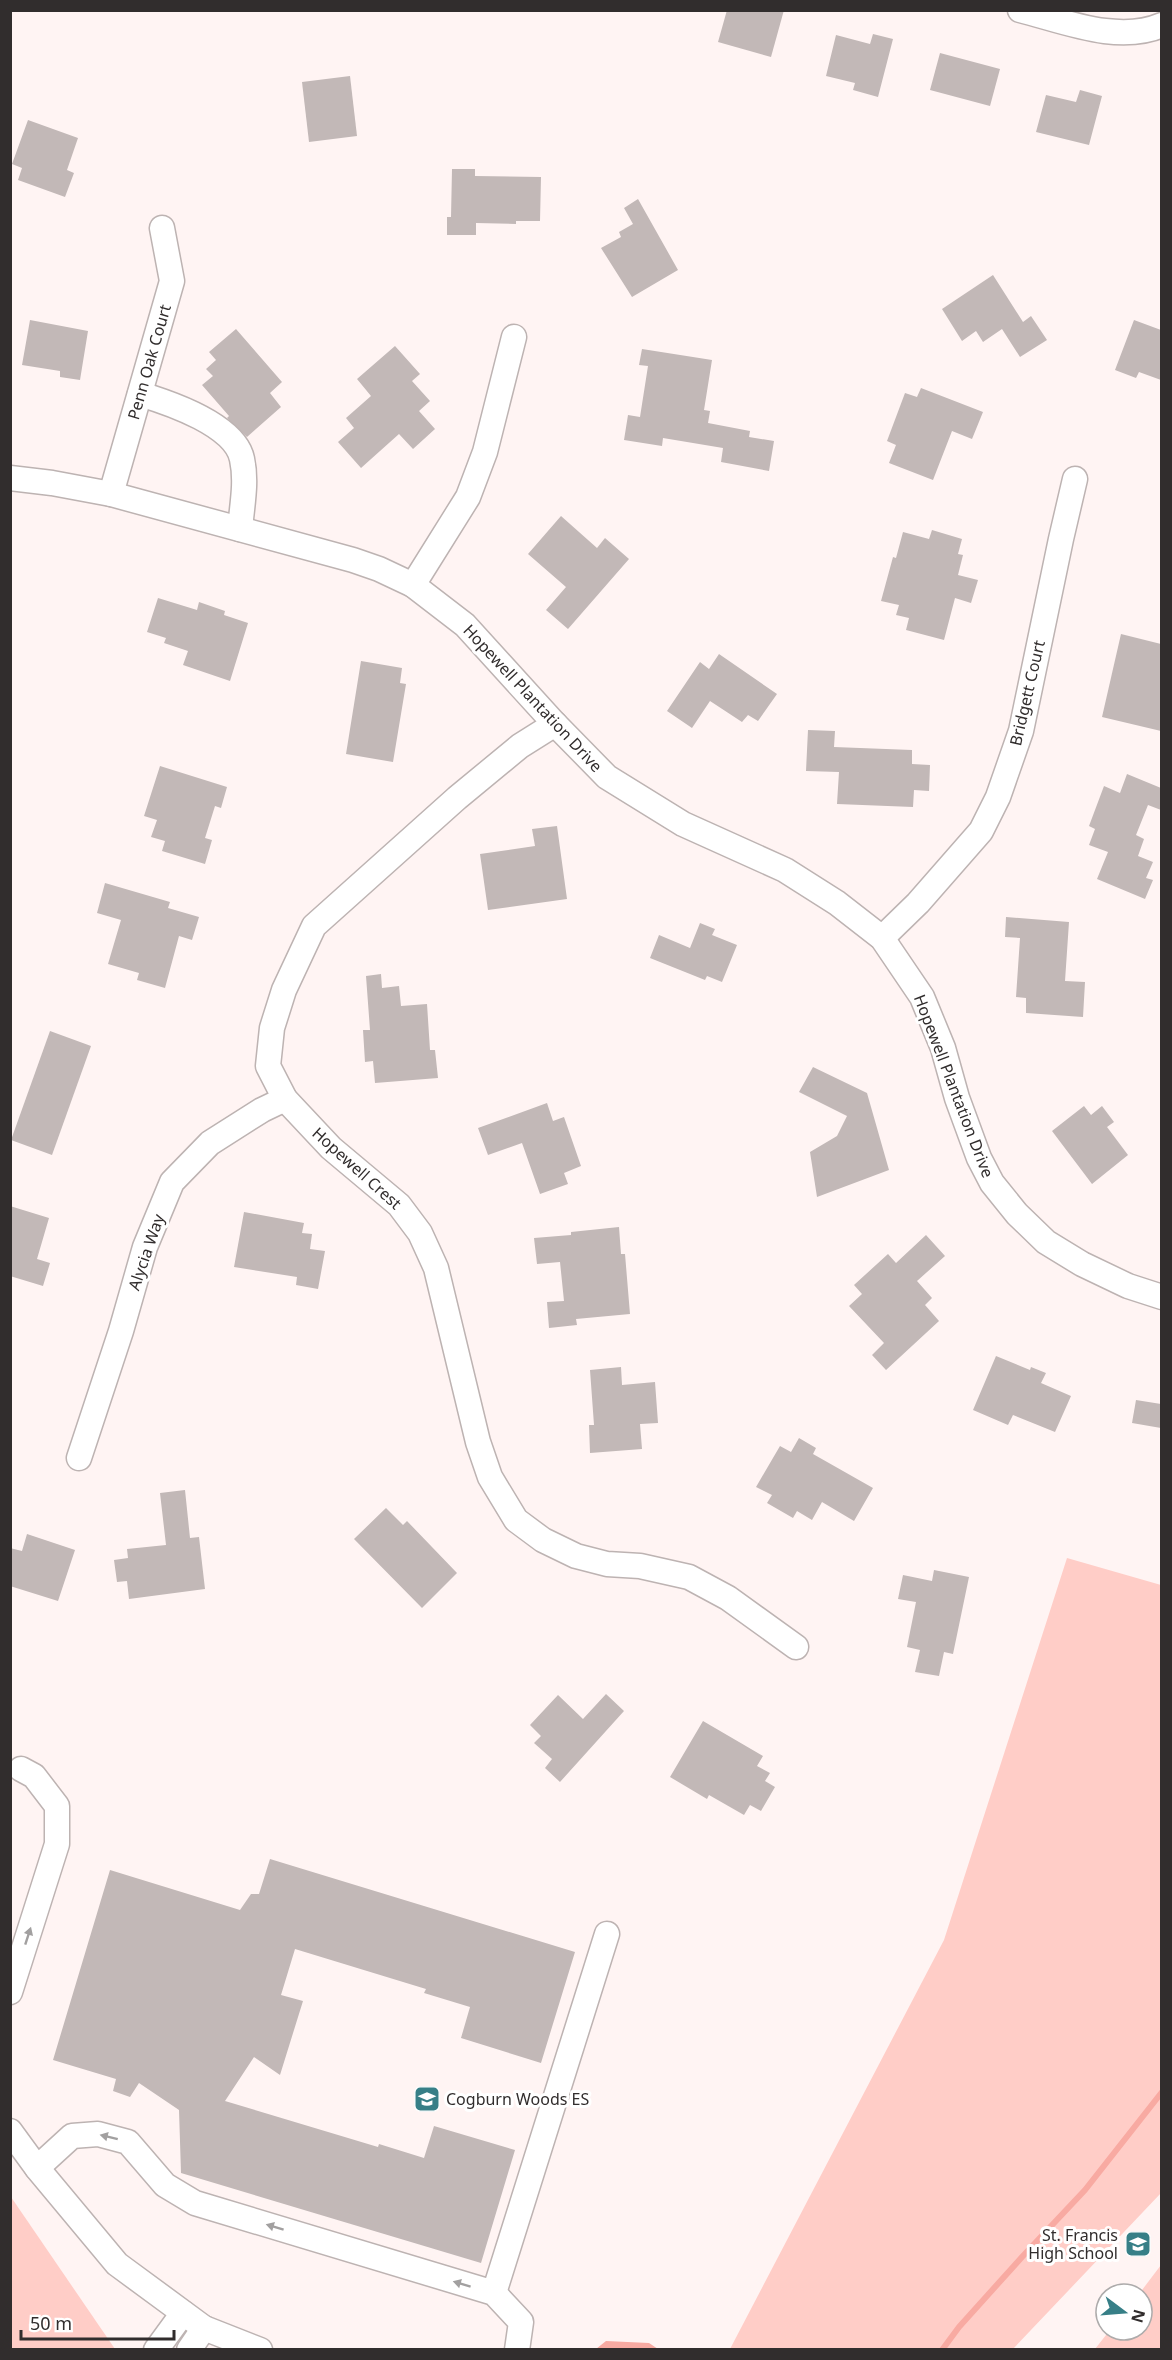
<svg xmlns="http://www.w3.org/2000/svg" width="1172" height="2360" viewBox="0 0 1172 2360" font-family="'Noto Sans',sans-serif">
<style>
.green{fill:#ffcdc7}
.water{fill:#f8aaa2}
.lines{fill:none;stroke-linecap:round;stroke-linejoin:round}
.stream{stroke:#f8aaa2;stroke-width:6}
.building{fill:#c2b8b7}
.minor-casing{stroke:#bdb3b2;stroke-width:27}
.minor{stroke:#fff;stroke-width:24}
.oneway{fill:#a2a0a0}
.labels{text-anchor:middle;stroke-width:6;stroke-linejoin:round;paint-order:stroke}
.street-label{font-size:16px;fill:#312d2d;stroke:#fff}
.poi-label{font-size:16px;fill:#312d2d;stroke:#fff;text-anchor:start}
</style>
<rect width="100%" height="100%" fill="#fff4f3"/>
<!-- green -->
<g class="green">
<polygon points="1067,1558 1161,1585 1161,2193 1013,2349 730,2349 944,1940"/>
<polygon points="10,2197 11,2197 115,2349 11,2349"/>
<polygon points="1161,2265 1161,2349 1095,2349 1110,2330 1142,2330 1142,2294 1139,2294"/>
</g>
<!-- water -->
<polygon class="water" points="606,2341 649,2343 658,2349 596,2349"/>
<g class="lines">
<!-- stream -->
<polyline class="stream" points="942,2350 959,2327 1022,2257 1085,2190 1162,2092"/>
</g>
<!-- building -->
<g class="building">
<polygon points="727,10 784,10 771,57 718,42"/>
<polygon points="873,34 893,39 878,97 853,90 855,83 826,76 836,35 870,44"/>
<polygon points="940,53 1000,69 990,106 930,90"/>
<polygon points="350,76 357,136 309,142 302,82"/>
<polygon points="1080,90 1102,96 1089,145 1036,132 1046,95 1076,102"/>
<polygon points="28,120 78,138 67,170 74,173 65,197 18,180 22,168 12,164"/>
<polygon points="452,169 475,169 475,176 541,177 540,221 516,221 516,224 476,223 476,235 447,235 447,217 451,217"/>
<polygon points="638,199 678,270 632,297 601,248 621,237 619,232 633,224 624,208"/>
<polygon points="993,275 1023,322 1031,316 1047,340 1020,357 1002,329 983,342 976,331 962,341 942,309"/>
<polygon points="30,320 88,331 80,380 60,377 60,371 22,365"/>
<polygon points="1134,320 1161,330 1161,380 1139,372 1136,378 1115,370"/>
<polygon points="236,329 282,382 270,393 281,407 247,437 227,418 229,416 202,385 213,376 206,369 216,360 209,352"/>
<polygon points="395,346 420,374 412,381 430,401 419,411 435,429 413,449 399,434 361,468 338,442 354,428 346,418 371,396 357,379"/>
<polygon points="642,349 712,360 704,410 710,411 708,423 750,431 749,437 774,441 769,471 721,462 723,448 663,438 662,446 624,440 628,415 640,417 648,366 639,365"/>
<polygon points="921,388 983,412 972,439 952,431 933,480 889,463 896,445 887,441 905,393 917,397"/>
<polygon points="561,516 597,548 605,538 629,559 568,629 546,610 566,587 528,554"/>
<polygon points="932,530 962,539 958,554 963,555 958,575 978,580 971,603 955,598 944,640 906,630 909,618 896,615 899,605 881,601 893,557 896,558 903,532 929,539"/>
<polygon points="158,598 197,610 199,602 225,611 224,615 248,623 230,681 183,665 188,651 164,643 166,638 147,632"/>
<polygon points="1121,634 1161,644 1161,731 1102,717"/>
<polygon points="719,654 777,694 758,721 748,715 742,722 710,701 692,728 667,711 700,662 709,669"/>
<polygon points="361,661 402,668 400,683 406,684 393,762 346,754"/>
<polygon points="808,730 835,731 834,747 912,750 912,764 930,765 929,791 914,790 913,807 837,804 839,772 806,771"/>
<polygon points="160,766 227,787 221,808 215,806 205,838 212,840 205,864 162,851 165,841 151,837 157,820 144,816"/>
<polygon points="1127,774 1161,788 1161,810 1148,805 1136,835 1144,839 1138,856 1153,862 1146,878 1153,880 1145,899 1097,879 1108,852 1089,845 1095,829 1089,826 1104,786 1120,793"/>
<polygon points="557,826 567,899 488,910 480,854 535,846 532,829"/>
<polygon points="105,883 170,902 168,908 199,917 192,940 179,936 165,988 137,980 139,973 108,964 121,920 97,913"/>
<polygon points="1006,917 1069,922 1065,981 1085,982 1083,1017 1026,1013 1026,998 1016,997 1020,938 1005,937"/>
<polygon points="700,923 715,929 712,935 737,945 722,982 707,976 705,980 650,958 659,935 690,948"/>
<polygon points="381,974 382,988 399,986 401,1006 427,1004 430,1050 435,1050 438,1078 375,1083 373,1061 365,1062 363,1030 370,1030 366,976"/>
<polygon points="50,1031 91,1046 52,1155 11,1140"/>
<polygon points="813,1067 867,1093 889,1170 817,1197 810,1152 837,1136 847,1116 799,1092"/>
<polygon points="547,1103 553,1121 564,1117 581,1166 564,1173 568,1184 540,1194 522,1143 488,1155 478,1128"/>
<polygon points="1084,1106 1091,1115 1102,1106 1114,1122 1107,1127 1128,1155 1092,1184 1052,1131"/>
<polygon points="10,1206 49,1218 37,1259 50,1263 43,1286 10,1276"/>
<polygon points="244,1212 304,1223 302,1233 312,1234 310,1249 325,1251 318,1289 296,1285 297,1277 234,1267"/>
<polygon points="619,1227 621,1254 625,1254 630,1314 576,1319 577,1325 549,1328 547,1302 564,1301 560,1262 537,1264 534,1238 571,1235 571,1232"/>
<polygon points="926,1235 945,1256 917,1281 932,1298 925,1305 939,1321 886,1370 872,1355 884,1343 849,1306 862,1294 854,1285 888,1254 896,1263"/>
<polygon points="996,1356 1030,1370 1031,1367 1046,1373 1041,1383 1071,1396 1055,1432 1013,1415 1008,1425 973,1410"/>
<polygon points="621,1367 622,1385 655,1382 658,1423 640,1424 642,1449 590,1453 589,1425 594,1425 590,1370"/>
<polygon points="1136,1400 1161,1404 1161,1428 1132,1423"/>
<polygon points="799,1438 816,1448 813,1454 873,1488 854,1521 822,1502 812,1520 797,1511 793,1518 767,1503 772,1495 756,1487 780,1446 791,1452"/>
<polygon points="185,1490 190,1538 199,1537 205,1589 129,1599 127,1581 117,1582 114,1560 128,1558 127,1549 166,1545 160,1493"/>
<polygon points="386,1508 403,1525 407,1521 457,1573 422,1608 354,1539"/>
<polygon points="27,1534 75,1550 58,1601 10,1586 10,1548 22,1551"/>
<polygon points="934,1570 969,1577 953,1654 944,1652 939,1676 915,1672 920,1650 907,1647 916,1602 898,1599 903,1575 932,1581"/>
<polygon points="606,1694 624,1711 560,1782 545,1768 552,1759 534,1743 541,1736 530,1725 558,1695 583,1719"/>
<polygon points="703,1721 763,1756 757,1766 770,1773 765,1781 775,1787 761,1811 750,1805 744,1815 709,1795 707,1799 670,1777"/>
<polygon points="270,1859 575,1952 541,2063 461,2038 470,2007 424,1993 426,1989 295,1949 281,1995 303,2001 280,2075 254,2057 225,2101 378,2147 379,2144 424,2158 434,2126 515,2150 481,2263 181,2173 179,2110 139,2083 130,2097 113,2091 116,2079 53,2060 110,1870 240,1910 251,1894 259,1894"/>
</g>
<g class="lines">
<!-- minor casing -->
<g class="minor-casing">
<g id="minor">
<path d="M1020,10C1064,21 1118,44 1162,25"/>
<path d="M140,394C170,403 235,425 242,459C247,482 242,505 240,529"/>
<polyline points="10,478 52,483 111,494 353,560 379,569 413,585 465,625 555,724 607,777 683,824 785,870 837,903 882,938 922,997 943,1048 957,1098 979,1158 992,1183 1017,1214 1046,1242 1082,1264 1128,1286 1162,1297"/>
<polyline points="111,494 172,281 162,228"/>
<polyline points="413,585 468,497 485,452 514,337"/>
<polyline points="555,724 520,746 457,798 314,926 284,990 272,1028 268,1066 285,1099 331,1148 399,1205 420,1233 436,1268 478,1442 490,1477 516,1520 543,1540 576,1556 607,1564 640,1566 689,1577 728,1598 796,1647"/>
<polyline points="882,938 918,903 981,831 998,797 1021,731 1061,539 1075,479"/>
<polyline points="79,1458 121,1331 145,1247 172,1182 210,1143 262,1110 285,1099"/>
<polyline points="10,1992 57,1844 57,1806 34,1776 21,1769"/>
<polyline points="10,2131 37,2168 117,2264 204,2328 260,2350"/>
<polyline points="37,2168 72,2136 98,2134 128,2142 165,2185 195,2203 494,2293 521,2322 517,2350"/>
<polyline points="494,2293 607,1934"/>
<polyline points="156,2350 183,2313"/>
<polyline points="189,2350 204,2328"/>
</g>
</g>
<!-- minor -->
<use href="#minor" class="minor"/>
</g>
<!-- one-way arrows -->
<defs><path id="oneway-solid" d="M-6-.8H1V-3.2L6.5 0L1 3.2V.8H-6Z" transform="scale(1.5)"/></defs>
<g class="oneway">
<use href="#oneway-solid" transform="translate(28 1936) rotate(-72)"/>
<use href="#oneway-solid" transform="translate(109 2137) rotate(-166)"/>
<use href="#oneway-solid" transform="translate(275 2227) rotate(-163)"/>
<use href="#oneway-solid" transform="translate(462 2284) rotate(-163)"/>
</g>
<!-- icons -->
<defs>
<g id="school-square" transform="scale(1.35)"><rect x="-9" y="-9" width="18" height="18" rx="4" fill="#377f87" stroke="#fff"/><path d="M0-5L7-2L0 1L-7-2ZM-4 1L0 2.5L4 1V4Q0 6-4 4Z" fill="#fff"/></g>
</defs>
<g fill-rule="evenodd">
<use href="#school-square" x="427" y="2099"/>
<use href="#school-square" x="1138" y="2244"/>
</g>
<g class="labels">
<!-- street labels -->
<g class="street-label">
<text transform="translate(149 362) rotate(-74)" y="6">Penn Oak Court</text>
<text transform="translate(1027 693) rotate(-77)" y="6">Bridgett Court</text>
<text transform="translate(533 698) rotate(47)" y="6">Hopewell Plantation Drive</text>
<text transform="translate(954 1086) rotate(69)" y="6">Hopewell Plantation Drive</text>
<text transform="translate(357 1168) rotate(42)" y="6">Hopewell Crest</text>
<text transform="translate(146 1252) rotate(-71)" y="6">Alycia Way</text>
</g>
<!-- poi labels -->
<g class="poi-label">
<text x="446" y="2105">Cogburn Woods ES</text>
<text x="1118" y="2241" text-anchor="end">St. Francis<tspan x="1118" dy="18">High School</tspan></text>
</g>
</g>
<!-- border -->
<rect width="1172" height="2360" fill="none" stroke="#312d2d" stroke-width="24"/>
<!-- north arrow -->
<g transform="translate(1124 2312) rotate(106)"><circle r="28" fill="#ffffff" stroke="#adabab" stroke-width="1.5"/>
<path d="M0-4.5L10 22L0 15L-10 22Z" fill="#377f87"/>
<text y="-9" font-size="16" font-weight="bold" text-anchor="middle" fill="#312d2d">N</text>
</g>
<!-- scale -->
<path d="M21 2330v9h153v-9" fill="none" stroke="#312d2d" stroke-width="3"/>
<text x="30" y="2330" font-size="18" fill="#312d2d" stroke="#ffffff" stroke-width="4.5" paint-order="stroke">50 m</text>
</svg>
